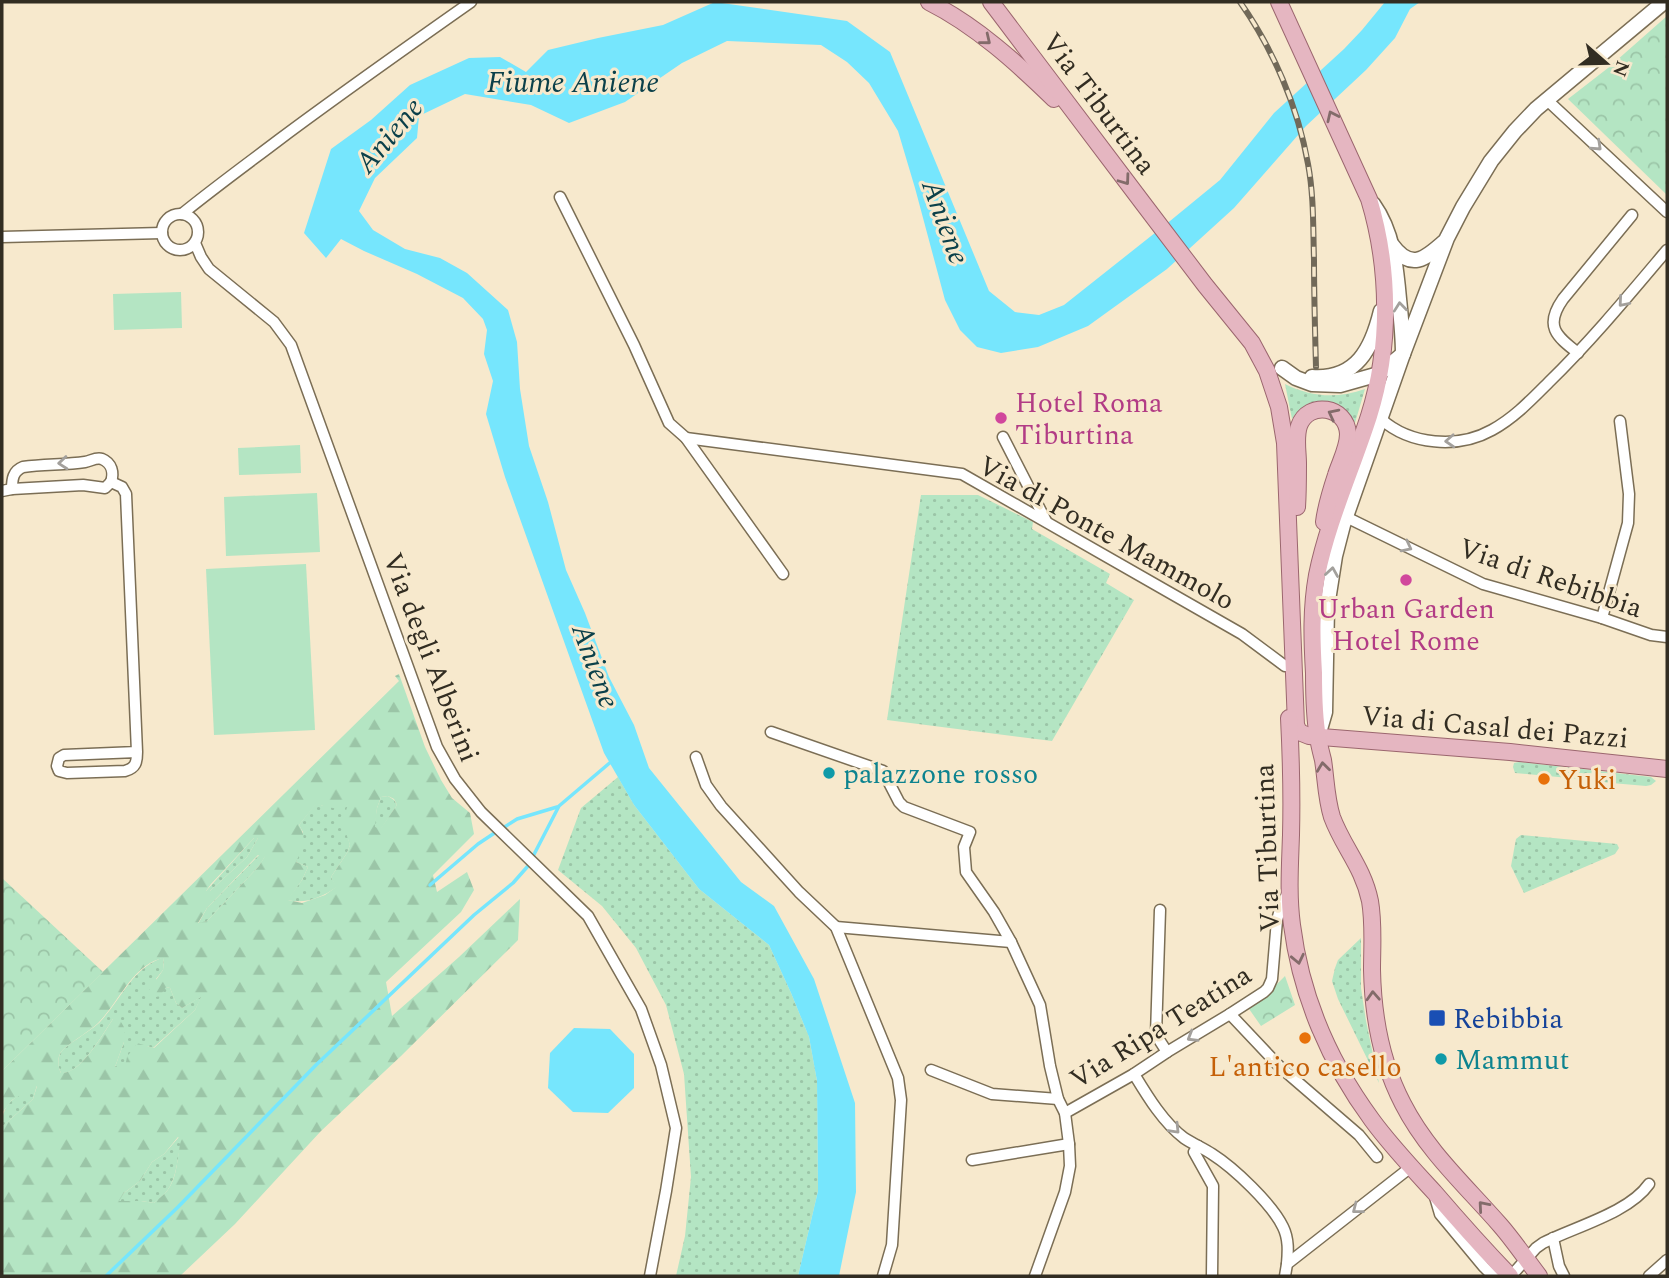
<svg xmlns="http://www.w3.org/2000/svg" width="1669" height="1278" viewBox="0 0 1669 1278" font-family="Spectral,serif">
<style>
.grass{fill:url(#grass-dots)}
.forest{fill:url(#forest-firs);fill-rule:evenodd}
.park{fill:url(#park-crowns)}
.pitch{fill:#b4e5c3}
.water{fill:#76e6fd}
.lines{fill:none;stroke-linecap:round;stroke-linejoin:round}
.stream{stroke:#76e6fd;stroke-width:3.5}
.street-casing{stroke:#7b6e55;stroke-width:13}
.secondary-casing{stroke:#7b6e55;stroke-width:17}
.primary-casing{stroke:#9b666e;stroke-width:18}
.street{stroke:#fff;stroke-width:10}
.secondary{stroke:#fff;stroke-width:14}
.primary{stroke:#e5b6c1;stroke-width:16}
.rail-casing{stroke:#716959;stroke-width:6}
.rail{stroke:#f7e9cd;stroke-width:3.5;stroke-dasharray:10;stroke-linecap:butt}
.oneway{stroke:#836b6a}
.oneway2{stroke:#a3a09c}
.hotel-dot{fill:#d1479c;stroke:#f7e9cd;stroke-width:2.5}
.culture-dot{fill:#0f9aa8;stroke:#f7e9cd;stroke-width:2.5}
.food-dot{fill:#e8710a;stroke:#f7e9cd;stroke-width:2.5}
.transit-dot{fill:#1a4fb4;stroke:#f7e9cd;stroke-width:2.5}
.labels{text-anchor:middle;stroke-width:6;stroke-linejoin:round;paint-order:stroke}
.street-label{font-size:28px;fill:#322d22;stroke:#f7e9cd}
.hotel-label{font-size:28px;fill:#b23c85;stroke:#f7e9cd;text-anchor:start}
.culture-label{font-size:28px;fill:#0d838f;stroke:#f7e9cd;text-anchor:start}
.food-label{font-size:28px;fill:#c56008;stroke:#f7e9cd;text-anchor:start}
.transit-label{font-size:28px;fill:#164399;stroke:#f7e9cd;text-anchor:start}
.water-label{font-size:30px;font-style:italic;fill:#0b404a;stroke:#f7e9cd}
</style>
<defs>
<pattern id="grass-dots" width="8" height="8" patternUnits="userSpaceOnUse" patternTransform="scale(1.75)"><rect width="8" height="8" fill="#b4e5c3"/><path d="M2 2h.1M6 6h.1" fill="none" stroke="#9bc5a7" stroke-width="1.8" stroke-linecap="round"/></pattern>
<pattern id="forest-firs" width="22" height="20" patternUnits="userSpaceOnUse" patternTransform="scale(1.75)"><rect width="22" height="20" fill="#b4e5c3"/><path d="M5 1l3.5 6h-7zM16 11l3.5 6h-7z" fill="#9bc5a7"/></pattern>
<pattern id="park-crowns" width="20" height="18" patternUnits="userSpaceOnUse" patternTransform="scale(1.75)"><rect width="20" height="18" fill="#b4e5c3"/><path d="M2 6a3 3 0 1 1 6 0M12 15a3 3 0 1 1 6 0" fill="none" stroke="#9bc5a7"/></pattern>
</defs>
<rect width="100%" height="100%" fill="#f7e9cd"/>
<!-- grass -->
<g class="grass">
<path d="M1285,384C1311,397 1337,399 1365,389L1355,423C1340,397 1309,392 1292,419Z"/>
<polygon points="921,495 978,495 1033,522 1032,529 1110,574 1106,583 1134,600 1052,741 887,720"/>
<polygon points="1519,762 1592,770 1590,780 1515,773 1513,767 1514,763"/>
<polygon points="1598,771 1651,777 1656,781 1651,785 1646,786 1600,782 1596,779 1595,776"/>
<polygon points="618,777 634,805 699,889 769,945 791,993 809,1037 817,1081 818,1191 798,1276 676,1276 685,1236 691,1177 684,1074 666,1005 636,948 602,906 558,870 581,808"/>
<polygon points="388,796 394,800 397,805 381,829 374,827 377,808 381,797"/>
<path d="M316,803L323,806L349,805L348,838L350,845L347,853L331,877L337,887C320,898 307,904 287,900L302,880L308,867L296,862L303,832L299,825Z"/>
<polygon points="1521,835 1617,844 1619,848 1615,854 1524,893 1511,866 1516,839"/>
<polygon points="254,838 258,838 247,857 210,891 206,891"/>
<polygon points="259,855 266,855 259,866 207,921 198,924 207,908"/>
<polygon points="1361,938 1361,988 1366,1021 1379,1083 1338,999 1332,981 1335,968 1338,960"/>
<path d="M164,957L163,970L156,979L166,987L170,988L176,1003L182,1008L202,996L195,1010L153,1048L147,1046L128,1057L126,1067H115L124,1042V1027L113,1019C102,1035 80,1075 61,1073C58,1067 57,1059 61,1052C67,1044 91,1031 100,1022C122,998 132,968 164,957Z"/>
<path d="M37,1085L33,1099L2,1127C2,1100 16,1098 37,1085Z"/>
<path d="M179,1137L182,1139C177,1156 178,1176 167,1191C164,1195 159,1199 154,1203L141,1201H118L124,1193L140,1181L152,1162L164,1154Z"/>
</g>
<!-- forest -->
<path class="forest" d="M399,674L425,747L441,780L452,798L470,813L474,834L433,875L437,892L467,872L474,890L461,912L386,982L392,1016L459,957L520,899L518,940L401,1056L321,1131L235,1224L180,1276H2V1127L33,1099L37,1086L12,1100L2,1113V1071L399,681L395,676ZM388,796L394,799L397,805L381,828L375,827L377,808L381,797ZM316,804L323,806L338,809L348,805L342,821L350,845L347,853L331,877L336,887L325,895L302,903L288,900L302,880L308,867L296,862C302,849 308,839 299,825ZM254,838H258L247,857L210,891H206L211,884ZM258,855L265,856L259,866L207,921L198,923L207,908ZM164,958L163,970L147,993L152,998L160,996L166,987L170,988L176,1003L182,1008L201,997L195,1010L154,1048L137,1043L127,1057L125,1067H115L124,1042V1027L118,1017L113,1019C103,1034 80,1075 61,1073C58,1067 57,1058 61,1052C67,1044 91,1031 100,1021C120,1000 134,963 164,958ZM178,1137L181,1140C177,1156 178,1177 167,1191C164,1195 158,1199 154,1203L141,1201H119L124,1193L140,1181L152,1162L164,1154Z"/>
<!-- park -->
<g class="park">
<polygon points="1667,16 1667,195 1568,99 1608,68"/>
<polygon points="2,878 103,972 2,1071"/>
<polygon points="1285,976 1295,1005 1261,1026 1247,1006 1270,991"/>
</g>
<!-- pitch -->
<g class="pitch">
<polygon points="181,292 182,328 114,330 113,294"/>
<polygon points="300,445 301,473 239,475 238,448"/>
<polygon points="317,493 320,552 226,556 224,497"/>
<polygon points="306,564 315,730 214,735 206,569"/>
</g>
<!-- water -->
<g class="water">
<polygon points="715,2 847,21 890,52 989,291 1015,312 1039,315 1064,305 1170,221 1220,180 1274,113 1344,49 1362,30 1385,2 1420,2 1410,9 1395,38 1366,70 1306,126 1234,208 1167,269 1088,326 1038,347 1001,353 977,347 960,330 945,300 915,188 898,131 869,83 847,62 821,45 727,41 682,63 625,102 569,123 531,105 465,94 419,116 417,138 375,178 359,211 373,230 405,249 440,258 467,273 508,310 517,342 520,389 529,446 548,502 566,570 585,613 609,677 634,725 649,768 741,882 774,906 814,979 855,1103 856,1192 839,1276 798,1276 818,1191 817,1081 809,1037 791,993 769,945 699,889 634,805 604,753 505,477 486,414 493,381 484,354 487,330 483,319 463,298 417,274 364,251 341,239 326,258 304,233 331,149 371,120 410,85 469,58 500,57 526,72 548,50 598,38 663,25"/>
<polygon points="574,1028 610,1029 634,1054 634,1088 608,1113 573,1112 548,1088 550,1053"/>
</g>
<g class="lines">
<!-- stream -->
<g class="stream">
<polyline points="503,828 517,819 557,807"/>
<polyline points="430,885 478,844 496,832"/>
<polyline points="106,1276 178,1207 316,1065 474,915 513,883 528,866 559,806 612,761"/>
</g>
<!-- street casing -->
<g class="street-casing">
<g id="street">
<polyline points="1547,100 1667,212"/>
<polyline points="560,197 634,345 669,423 686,438 783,574"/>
<path d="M182,214C214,188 247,164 280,139C343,92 407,47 471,2"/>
<circle cx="180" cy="232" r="18"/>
<polyline points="2,237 162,233"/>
<polyline points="195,243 201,257 209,269 274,322 291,345 437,747 455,779 481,812 588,916 641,1009 661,1065 676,1128 666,1191 650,1276"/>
<path d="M1578,353C1556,336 1544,326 1563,299L1632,215"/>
<path d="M1381,419C1410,445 1458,449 1492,430C1514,418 1531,400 1549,382C1591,341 1629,295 1667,250"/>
<polyline points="1003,437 1046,521"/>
<polyline points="686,438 962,474 1242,634 1285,666"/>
<path d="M111,482L122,487L126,494L137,752C137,762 136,768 125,771L67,773L59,771L57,766L59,758L64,755L137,752"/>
<path d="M12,489C12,479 13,471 23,467C44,464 65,465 85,462C91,461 96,457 102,459C112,463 114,473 111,482"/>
<polyline points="2,491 12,489 83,485 105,488 111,482"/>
<polyline points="1346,517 1483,584 1602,618 1651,635 1667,637"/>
<polyline points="1602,618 1628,523 1629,494 1620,421"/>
<polyline points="771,732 883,771 899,802 904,807 970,832 964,847 966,872 994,912 1011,942 1040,1005 1050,1066 1058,1099 1065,1113 1069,1144 1070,1166 1065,1192 1035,1276"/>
<polyline points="696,757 706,785 721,806 799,892 836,927 898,1078 901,1100 892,1245 883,1276"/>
<polyline points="1160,910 1156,1035 1167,1052"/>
<polyline points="836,927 1011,942"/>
<polyline points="1230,1014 1279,1066 1359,1135 1377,1157"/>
<polyline points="931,1070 992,1094 1058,1099"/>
<path d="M1134,1074C1148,1097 1163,1122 1184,1138C1193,1144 1203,1148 1212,1154C1234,1168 1272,1204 1283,1227C1289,1239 1288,1252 1287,1264"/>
<polyline points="1065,1113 1134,1074 1167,1052 1230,1014 1264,992 1268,988 1272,979 1277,920 1279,913 1287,894"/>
<polyline points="1198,1146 1194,1152 1213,1186 1212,1276"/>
<polyline points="972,1160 1069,1144"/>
<polyline points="1435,1197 1440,1214 1484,1267 1490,1273 1507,1276"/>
<polyline points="1553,1238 1559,1266 1564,1276"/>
<polyline points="1285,1276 1287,1264 1411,1167"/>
<path d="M1511,1276L1536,1248L1543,1243C1574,1227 1629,1213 1649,1184"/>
<polyline points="1649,1276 1667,1260"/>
</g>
</g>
<!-- secondary casing -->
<g class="secondary-casing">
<g id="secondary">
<path d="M1392,245C1411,271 1425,259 1444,242"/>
<polyline points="1282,368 1296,378 1312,384 1340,385 1379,374 1403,354 1447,238 1463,207 1491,161 1515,131 1536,109 1664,2"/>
<path d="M1312,377C1357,380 1372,348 1381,311"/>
<path d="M1318,736L1325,712L1327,607L1335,556L1343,525L1403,354C1403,336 1401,318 1399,299C1396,265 1393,232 1373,204"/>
</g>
</g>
<!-- primary casing -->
<g class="primary-casing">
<g id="primary">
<path d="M929,2C975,25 1017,63 1054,99"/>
<polyline points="991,2 1142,202 1205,285 1252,343 1267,371 1279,407 1285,443 1296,725 1299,732 1309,736 1510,752 1667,769"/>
<path d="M1279,2L1369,199C1390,268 1391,347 1369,416C1352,469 1328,521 1317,575C1311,609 1312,639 1314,673C1314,694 1314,716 1318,737C1319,745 1321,752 1323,760C1326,779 1326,798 1332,817C1343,847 1363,867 1370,901C1374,924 1372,947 1372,970C1373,1017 1381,1062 1403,1104C1427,1151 1466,1186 1500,1225C1514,1241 1526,1259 1539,1276"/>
<path d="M1297,507C1298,493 1298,478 1298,464C1298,451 1295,438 1299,426C1308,400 1347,406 1348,434C1348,448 1340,462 1336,475C1331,490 1326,506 1324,522"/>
<path d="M1289,718C1291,757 1292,796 1291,835C1290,865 1288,895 1292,925C1301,996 1330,1063 1372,1120C1391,1146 1413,1169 1435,1193C1459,1221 1484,1249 1510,1276"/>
</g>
</g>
<!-- street -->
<use href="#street" class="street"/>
<!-- secondary -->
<use href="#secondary" class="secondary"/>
<!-- primary -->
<use href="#primary" class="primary"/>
<!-- rail casing -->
<g class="rail-casing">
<path id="rail" d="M1240,2C1273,49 1298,107 1308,164C1314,196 1313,228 1314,260C1314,296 1315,331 1316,367"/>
</g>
<!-- rail -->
<use href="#rail" class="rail"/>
</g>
<!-- one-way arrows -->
<defs><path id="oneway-chevron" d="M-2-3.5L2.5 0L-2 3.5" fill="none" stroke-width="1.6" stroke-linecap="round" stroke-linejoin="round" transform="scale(1.75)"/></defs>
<g class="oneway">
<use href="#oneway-chevron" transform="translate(986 40) rotate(39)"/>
<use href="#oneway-chevron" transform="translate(1332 116) rotate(-115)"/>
<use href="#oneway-chevron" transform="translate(1125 180) rotate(54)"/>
<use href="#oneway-chevron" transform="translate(1333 414) rotate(-153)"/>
<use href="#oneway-chevron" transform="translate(1323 767) rotate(-97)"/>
<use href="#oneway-chevron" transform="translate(1298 959) rotate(78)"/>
<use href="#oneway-chevron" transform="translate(1373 996) rotate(-93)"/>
<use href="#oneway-chevron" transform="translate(1483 1206) rotate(-131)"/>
</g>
<g class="oneway2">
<use href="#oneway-chevron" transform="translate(1597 146) rotate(43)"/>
<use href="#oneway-chevron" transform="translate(1623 302) rotate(131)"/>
<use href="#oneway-chevron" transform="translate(1400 307) rotate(-96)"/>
<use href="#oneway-chevron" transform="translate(1450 441) rotate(177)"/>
<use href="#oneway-chevron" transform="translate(63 463) rotate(175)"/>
<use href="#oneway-chevron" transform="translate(1407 547) rotate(27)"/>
<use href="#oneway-chevron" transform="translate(1332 572) rotate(-81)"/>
<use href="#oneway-chevron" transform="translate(1192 1037) rotate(149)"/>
<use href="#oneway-chevron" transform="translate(1175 1129) rotate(46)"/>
<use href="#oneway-chevron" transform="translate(1357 1209) rotate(142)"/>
</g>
<!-- markers -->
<g class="hotel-dot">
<circle cx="1001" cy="418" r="7"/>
<circle cx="1406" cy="580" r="7"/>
</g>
<g class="culture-dot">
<circle cx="829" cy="773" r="7"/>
<circle cx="1441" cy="1059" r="7"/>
</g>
<g class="food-dot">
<circle cx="1544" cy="779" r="7"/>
<circle cx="1305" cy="1038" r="7"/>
</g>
<rect class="transit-dot" x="1428" y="1009" width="18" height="18" rx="3.5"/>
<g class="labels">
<!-- street labels -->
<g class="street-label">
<text transform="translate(1100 103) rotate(53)" y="10">Via Tiburtina</text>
<text transform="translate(1107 532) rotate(29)" y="10">Via di Ponte Mammolo</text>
<text transform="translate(1551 577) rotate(19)" y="10">Via di Rebibbia</text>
<text transform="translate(432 657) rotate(69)" y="10">Via degli Alberini</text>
<text transform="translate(1495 726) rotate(5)" y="10">Via di Casal dei Pazzi</text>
<text transform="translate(1266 848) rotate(-92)" y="10">Via Tiburtina</text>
<text transform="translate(1160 1026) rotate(-32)" y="10">Via Ripa Teatina</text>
</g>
<!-- hotel labels -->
<g class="hotel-label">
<text x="1015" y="412">Hotel Roma<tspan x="1015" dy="32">Tiburtina</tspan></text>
<text x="1406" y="618" text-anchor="middle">Urban Garden<tspan x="1406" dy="32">Hotel Rome</tspan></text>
</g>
<!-- culture labels -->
<g class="culture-label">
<text x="843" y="783">palazzone rosso</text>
<text x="1455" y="1069">Mammut</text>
</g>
<!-- food labels -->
<g class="food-label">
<text x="1558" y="789">Yuki</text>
<text x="1305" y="1076" text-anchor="middle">L'antico casello</text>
</g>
<!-- transit labels -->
<g class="transit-label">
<text x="1453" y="1028">Rebibbia</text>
</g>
<!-- water labels -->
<g class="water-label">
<text x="573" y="92">Fiume Aniene</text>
<text transform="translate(389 135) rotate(-50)" y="10">Aniene</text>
<text transform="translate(946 222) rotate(70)" y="10">Aniene</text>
<text transform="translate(596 666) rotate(70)" y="10">Aniene</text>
</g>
</g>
<!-- border -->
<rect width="1669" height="1278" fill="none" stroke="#322d22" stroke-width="7"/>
<!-- north arrow -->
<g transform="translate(1606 63) rotate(110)" stroke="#f7e9cd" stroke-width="5" paint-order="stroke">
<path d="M0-5L12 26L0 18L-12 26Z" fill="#322d22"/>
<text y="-10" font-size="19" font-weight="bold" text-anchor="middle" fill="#322d22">N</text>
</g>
</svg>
